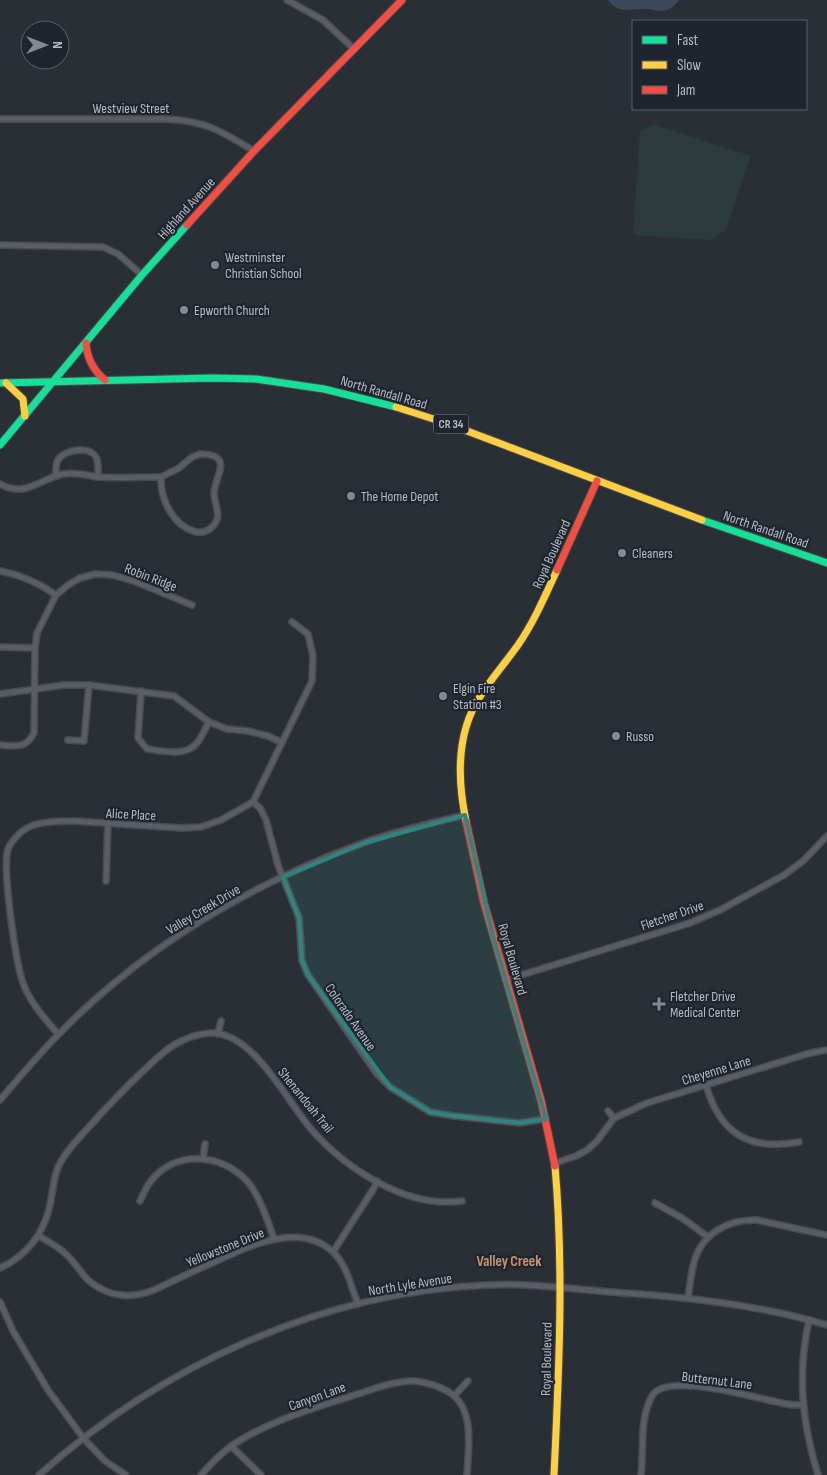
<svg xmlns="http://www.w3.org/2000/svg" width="827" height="1475" viewBox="0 0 827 1475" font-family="'Sofia Sans Condensed',sans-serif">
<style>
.green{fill:#2b3a3b}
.water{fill:#3c495c}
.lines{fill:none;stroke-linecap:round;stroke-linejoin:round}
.street-casing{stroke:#484b50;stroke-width:8}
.fast-casing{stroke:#484b50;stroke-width:9}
.slow-casing{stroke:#484b50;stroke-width:9}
.jam-casing{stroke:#484b50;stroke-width:9}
.street{stroke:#5a5d63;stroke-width:5}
.fast{stroke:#16e098;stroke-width:7}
.slow{stroke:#ffcf43;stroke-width:7}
.jam{stroke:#f24e42;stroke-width:7}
.marked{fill:#30847f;fill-opacity:0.2;stroke:#30847f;stroke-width:4;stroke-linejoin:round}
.poi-dot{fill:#848a93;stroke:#1f252f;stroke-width:2}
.labels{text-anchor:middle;stroke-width:4.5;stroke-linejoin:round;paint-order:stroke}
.shield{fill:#1f252f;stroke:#888e98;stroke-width:1}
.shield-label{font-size:12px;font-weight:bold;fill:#b5bbc5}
.street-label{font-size:14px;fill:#b5bbc5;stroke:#1f252f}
.poi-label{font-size:14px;fill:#b5bbc5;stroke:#1f252f;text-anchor:start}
.neighbourhood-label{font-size:15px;font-weight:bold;fill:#c6956f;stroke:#1f252f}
</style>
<rect width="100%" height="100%" fill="#2a2f35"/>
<!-- green -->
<polygon class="green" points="653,124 751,156 726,230 711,240 633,235 640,131"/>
<!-- water -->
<path class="water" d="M608,0H679C676,4 673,8 667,10C660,12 655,10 648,9C633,8 618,15 608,0Z"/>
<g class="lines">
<!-- street casing -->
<g class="street-casing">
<g id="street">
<polyline points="287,0 323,20 354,49"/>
<path d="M0,119H167C206,121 221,131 254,151"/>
<polyline points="0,245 103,247 118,254 142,275"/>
<path d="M200,454C235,454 215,476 214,493C214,504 223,516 213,526C209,531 203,533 196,532C173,526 160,499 161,477L179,468L192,457Z"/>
<path d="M56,476C56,471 55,465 58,460C64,450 89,445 96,457C99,462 98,470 98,477"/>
<path d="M0,484C26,498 39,479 63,474C75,472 86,475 98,477C118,478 140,477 161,477"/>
<path d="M0,571C21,575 39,583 56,595"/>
<polyline points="0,647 35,648"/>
<path d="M141,691L138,738L147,749C162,751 186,757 197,743C202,737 205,729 209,722"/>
<polyline points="0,694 64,685 89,685 174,696 209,722 227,729 248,731 268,736 281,742"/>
<polyline points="68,740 84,741 89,685"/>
<path d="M0,745C16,746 26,749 34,733L35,648L37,633L56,595L68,585L80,578L96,574L112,575L134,581L192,605"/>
<polyline points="253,802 260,808 266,820 278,865 299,918 302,961 308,975 377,1074 390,1087 430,1112 454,1116 519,1123 546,1119"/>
<polyline points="106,881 108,824"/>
<polyline points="505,980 690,923 722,909 784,875 803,861 827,836"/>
<path d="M58,1034C46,1020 33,1006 25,988C16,969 2,868 8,849C10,844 15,838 19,834C33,820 56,822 74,821L182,828L201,827L221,820L253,802L312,681L313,656L308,634L292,622"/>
<polyline points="218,1034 221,1021"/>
<path d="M706,1085C720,1134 749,1151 799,1142"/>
<path d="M0,1100C19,1078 37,1056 58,1035C142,948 250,884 363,843C396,831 431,823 465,815"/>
<polyline points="608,1111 614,1118"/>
<polyline points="203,1158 205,1144"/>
<polyline points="555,1163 576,1156 587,1150 597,1141 614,1118 647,1103 810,1053 827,1050"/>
<path d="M140,1201C143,1195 146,1187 151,1181C175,1150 220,1153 246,1180C259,1193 268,1222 274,1239"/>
<polyline points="655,1203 682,1218 708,1237"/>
<path d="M39,1236C49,1242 59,1247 68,1256C75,1263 81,1273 88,1280C108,1297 131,1299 154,1290C173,1281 191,1272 210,1264C245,1248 298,1220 333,1252C347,1265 351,1287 358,1304"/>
<polyline points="333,1252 374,1188 377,1181"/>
<path d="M0,1268C27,1256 44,1233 50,1205C53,1191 53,1178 59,1165C66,1151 77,1140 87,1129C105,1109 123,1090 142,1072C152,1063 162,1052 174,1045C184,1039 198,1034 210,1033C253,1031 286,1100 311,1129C346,1169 407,1209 462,1201"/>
<path d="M688,1297C690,1286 691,1274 694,1262C702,1233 729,1219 757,1220L827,1235"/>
<polyline points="0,1302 13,1331 48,1390 84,1439 105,1461 126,1475"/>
<path d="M809,1320C797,1375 802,1422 818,1475"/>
<polyline points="454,1396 468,1381"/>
<polyline points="231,1446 261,1475"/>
<path d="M39,1475C161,1366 323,1291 489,1285C530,1283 570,1289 611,1292C684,1297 756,1304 827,1325"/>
<path d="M201,1475C213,1461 227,1447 244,1438C279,1418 320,1406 358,1394C376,1388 395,1381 414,1381C426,1382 443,1387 453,1395C475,1413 468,1450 467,1475"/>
<path d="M641,1475C644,1449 639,1420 652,1396C667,1370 762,1400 787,1404C792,1405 798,1405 803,1405"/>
</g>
</g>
<!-- fast casing -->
<g class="fast-casing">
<g id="fast">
<polyline points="0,383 213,378 256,379 324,389 396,407"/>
<polyline points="0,445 142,275 187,225"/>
<polyline points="702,520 827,563"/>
</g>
</g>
<!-- slow casing -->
<g class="slow-casing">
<g id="slow">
<polyline points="6,383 23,399 25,416"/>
<polyline points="396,407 446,423 702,520"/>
<path d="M466,821C457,778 456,732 481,695C492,678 506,662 518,645C534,622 545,596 557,570"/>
<path d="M554,1475C559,1372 564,1269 555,1166"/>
</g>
</g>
<!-- jam casing -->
<g class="jam-casing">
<g id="jam">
<polyline points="187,225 254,151 402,0"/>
<path d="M86,343C87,359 93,370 105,380"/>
<polyline points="557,570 597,481"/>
<polyline points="466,821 484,903 541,1100 555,1166"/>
</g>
</g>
<!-- street -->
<use href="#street" class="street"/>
<!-- fast -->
<use href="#fast" class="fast"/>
<!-- slow -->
<use href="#slow" class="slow"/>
<!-- jam -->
<use href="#jam" class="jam"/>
</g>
<!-- marked area -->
<path class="marked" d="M465,815L493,936L546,1119L519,1123L454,1116L430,1112L390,1087L308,975L302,961L299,918L283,877L364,843Z"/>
<!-- markers -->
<g class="poi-dot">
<circle cx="215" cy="265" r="5"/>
<circle cx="184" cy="310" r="5"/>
<circle cx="351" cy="496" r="5"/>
<circle cx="622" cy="553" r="5"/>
<circle cx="443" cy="696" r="5"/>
<circle cx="616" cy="736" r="5"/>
<path d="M656.5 996.5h5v5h5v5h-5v5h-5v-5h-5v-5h5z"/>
</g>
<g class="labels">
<!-- shield labels -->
<rect class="shield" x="433.5" y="414.5" width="35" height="19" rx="4"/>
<g class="shield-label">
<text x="451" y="428">CR 34</text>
</g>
<!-- street labels -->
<g class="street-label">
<text x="131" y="113">Westview Street</text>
<text transform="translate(186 208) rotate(-48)" y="5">Highland Avenue</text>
<text transform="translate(384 392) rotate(16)" y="5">North Randall Road</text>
<text transform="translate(766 529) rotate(19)" y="5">North Randall Road</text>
<text transform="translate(551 554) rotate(-66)" y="5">Royal Boulevard</text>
<text transform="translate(151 577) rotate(21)" y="5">Robin Ridge</text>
<text transform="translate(131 814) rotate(3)" y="5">Alice Place</text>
<text transform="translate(203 909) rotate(-31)" y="5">Valley Creek Drive</text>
<text transform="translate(672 915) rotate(-19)" y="5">Fletcher Drive</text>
<text transform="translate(513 959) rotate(74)" y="5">Royal Boulevard</text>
<text transform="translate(351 1017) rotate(55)" y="5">Colorado Avenue</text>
<text transform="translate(716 1070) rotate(-17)" y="5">Cheyenne Lane</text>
<text transform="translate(306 1100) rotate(51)" y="5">Shenandoah Trail</text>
<text transform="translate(225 1247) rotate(-22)" y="5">Yellowstone Drive</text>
<text transform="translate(410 1284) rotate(-9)" y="5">North Lyle Avenue</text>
<text transform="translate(546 1359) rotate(-89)" y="5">Royal Boulevard</text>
<text transform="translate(717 1380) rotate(7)" y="5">Butternut Lane</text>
<text transform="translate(317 1396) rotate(-20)" y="5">Canyon Lane</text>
</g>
<!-- poi labels -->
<g class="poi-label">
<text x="225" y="262">Westminster<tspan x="225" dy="16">Christian School</tspan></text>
<text x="194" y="315">Epworth Church</text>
<text x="361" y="501">The Home Depot</text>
<text x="632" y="558">Cleaners</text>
<text x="453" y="693">Elgin Fire<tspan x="453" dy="16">Station #3</tspan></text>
<text x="626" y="741">Russo</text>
<text x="670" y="1001">Fletcher Drive<tspan x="670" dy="16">Medical Center</tspan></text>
</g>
<!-- neighbourhood labels -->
<g class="neighbourhood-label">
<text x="509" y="1266">Valley Creek</text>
</g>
</g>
<!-- legend -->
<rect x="632" y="20" width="175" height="90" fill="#1f252f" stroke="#5b616b"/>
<rect x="642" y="36" width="25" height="8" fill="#16e098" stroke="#5b616b"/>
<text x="677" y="45" font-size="15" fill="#b5bbc5">Fast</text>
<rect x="642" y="61" width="25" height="8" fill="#ffcf43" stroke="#5b616b"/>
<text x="677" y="70" font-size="15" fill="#b5bbc5">Slow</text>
<rect x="642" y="86" width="25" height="8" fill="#f24e42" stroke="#5b616b"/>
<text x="677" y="95" font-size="15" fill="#b5bbc5">Jam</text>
<!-- north arrow -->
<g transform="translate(45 45) rotate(90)"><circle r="24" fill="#1f252f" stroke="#5b616b"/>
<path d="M0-4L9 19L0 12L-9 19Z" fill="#848a93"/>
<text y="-8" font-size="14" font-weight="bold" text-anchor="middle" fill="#b5bbc5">N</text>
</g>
</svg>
